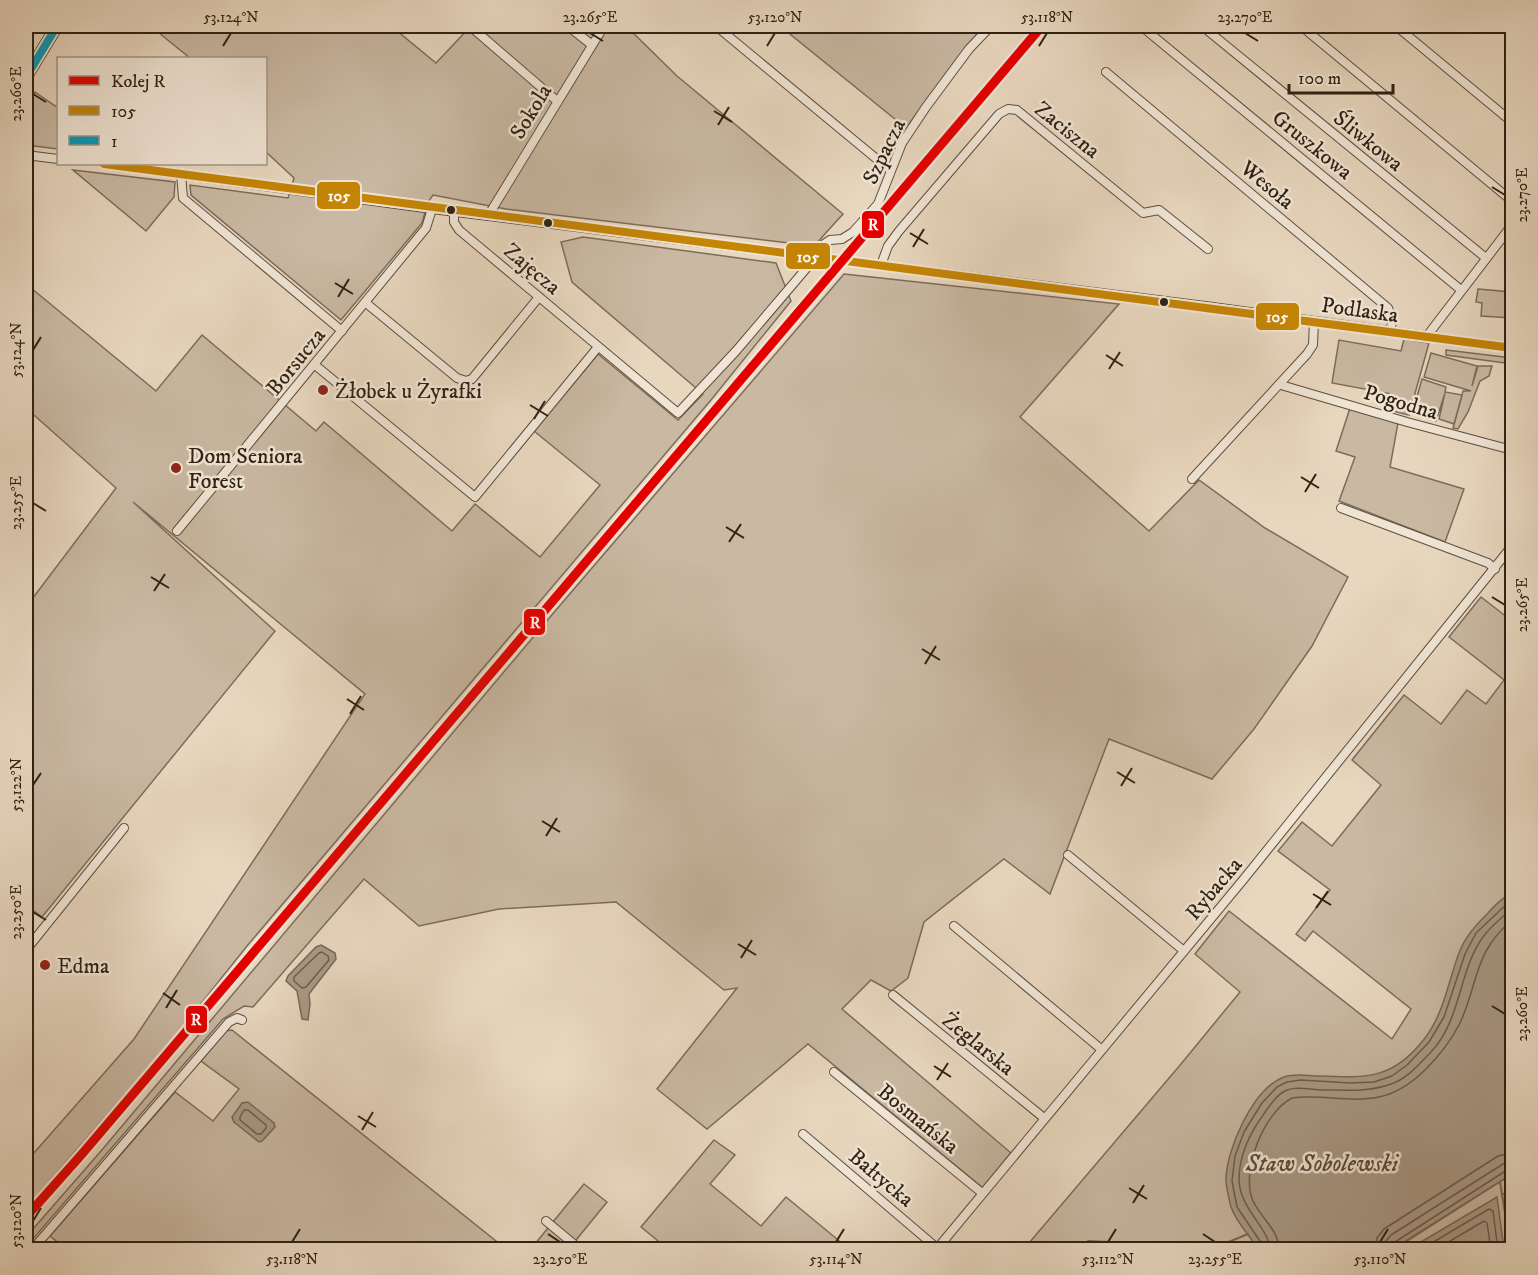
<svg xmlns="http://www.w3.org/2000/svg" width="1538" height="1275" viewBox="0 0 1538 1275" font-family="'IM FELL DW Pica',serif">
<style>
.green{fill:#c9b8a2;stroke:#7c6c5a;stroke-width:1.5}
.water{fill:#a99985;stroke:#786957;stroke-width:1.5}
.lines{fill:none;stroke-linecap:round;stroke-linejoin:round}
.shore{stroke:#6c5d4c;stroke-width:1.5}
.stream{stroke:#786957;stroke-width:2}
.minor-casing{stroke:#5d4e3e;stroke-width:10}
.major-casing{stroke:#2f2113;stroke-width:13}
.minor{stroke:#f0e5d5;stroke-width:8}
.major{stroke:#e8d7bf;stroke-width:10}
.bus-1-casing{stroke:#f0e5d5;stroke-width:12}
.bus-2-casing{stroke:#f0e5d5;stroke-width:12}
.bus-1{stroke:#c58505;stroke-width:8}
.bus-2{stroke:#059bbb;stroke-width:8}
.rail-1-casing{stroke:#f0e5d5;stroke-width:14}
.rail-1{stroke:#e50000;stroke-width:9}
.ticks{fill:none;stroke:#2f2113;stroke-width:2}
.bus-dot{fill:#2f2113;stroke:#f0e5d5;stroke-width:2}
.poi-dot{fill:#8f2418;stroke:#f0e5d5;stroke-width:2}
.labels{text-anchor:middle;stroke-width:5;stroke-linejoin:round;paint-order:stroke}
.street-label{font-size:22px;fill:#2f2113;stroke:#f0e5d5}
.poi-label{font-size:22px;fill:#2f2113;stroke:#f0e5d5;text-anchor:start}
.water-label{font-size:24px;font-style:italic;fill:#5a4b3b;stroke:#f0e5d5}
.line-badge{stroke:#f0e5d5;stroke-width:2}
.badge-label{font-size:16px;text-anchor:middle;font-weight:bold;fill:#fff}
.neatline{fill:none;stroke:#2f2113;stroke-width:2}
.ticks-label{font-size:15px;text-anchor:middle;fill:#2f2113}
</style>
<rect width="100%" height="100%" fill="#e8d7bf"/>
<filter id="stains"><feTurbulence type="fractalNoise" baseFrequency=".00333" numOctaves="4"/><feColorMatrix values="0 0 0 0 .2 0 0 0 0 .09 0 0 0 0 .02 0 0 0 .5 -.17"/></filter>
<radialGradient id="worn" r=".72"><stop offset=".6" stop-color="#630" stop-opacity="0"/><stop offset="1" stop-color="#630" stop-opacity=".3"/></radialGradient>
<!-- green -->
<g class="green">
<polygon points="165,26 391,26 436,63 471,26 626,26 677,76 843,214 814,246 506,209 433,195 428,202 422,223 341,320 191,195 190,185 288,198 294,178 266,152 266,58 190,58 159,33"/>
<polygon points="780,26 983,26 906,128"/>
<polygon points="35,92 58,108 58,149 26,145 26,107"/>
<polygon points="73,170 175,182 174,197 146,231"/>
<polygon points="583,237 776,263 791,301 711,400 247,946 176,1035 26,1208 26,1189 32,1173 33,1154 134,1039 365,694 133,502 275,631 42,917 26,905 26,607 116,488 26,408 26,295 31,288 156,391 202,335 316,431 324,422 452,531 475,504 540,557 600,485 534,431 598,354 678,420 703,394 572,282 561,242"/>
<polygon points="844,274 1119,304 1020,417 1149,531 1199,480 1265,528 1348,577 1312,646 1254,729 1212,779 1109,739 1050,894 1004,859 924,922 908,978 891,991 871,980 842,1009 1011,1153 983,1188 808,1044 707,1129 657,1089 737,988 724,990 616,902 499,909 419,926 364,879 253,1007 244,1006 223,1019 26,1247 26,1237 101,1151 556,610"/>
<polygon points="1478,289 1512,292 1512,318 1481,316 1482,303 1476,302"/>
<polygon points="1404,339 1429,343 1409,415 1389,410 1392,394 1332,383 1339,340 1401,351"/>
<polygon points="1446,350 1512,358 1512,364 1446,355"/>
<polygon points="1431,353 1477,366 1472,386 1478,366 1492,366 1489,376 1480,381 1468,412 1458,429 1453,428 1463,391 1471,391 1424,377"/>
<polygon points="1422,379 1446,387 1445,392 1462,395 1454,424 1439,419 1445,393 1436,421 1426,416 1412,414"/>
<polygon points="1350,408 1398,423 1390,467 1464,489 1445,542 1339,501 1355,457 1336,451"/>
<polygon points="1481,597 1512,621 1512,996 1282,1249 1023,1250 1181,1064 1240,992 1195,954 1229,911 1392,1039 1411,1009 1313,931 1305,941 1296,934 1330,890 1278,851 1302,822 1332,846 1381,785 1352,760 1404,695 1441,724 1467,690 1486,704 1504,680 1449,637"/>
<polygon points="232,1030 506,1249 67,1250 50,1236 175,1092 213,1121 239,1089 201,1061 225,1031"/>
<polygon points="714,1140 735,1155 710,1184 761,1226 786,1197 843,1244 839,1249 668,1249 641,1227"/>
<polygon points="1512,1174 1512,1249 1393,1250"/>
<polygon points="584,1184 607,1202 572,1245 576,1249 530,1250"/>
</g>
<!-- water -->
<g class="water">
<path d="M1512,893V1174L1393,1249H1258C1250,1236 1236,1222 1231,1207C1229,1199 1226,1188 1226,1180C1226,1150 1253,1088 1284,1077C1296,1073 1308,1076 1320,1076C1368,1078 1394,1079 1425,1038C1444,1013 1448,982 1459,953C1465,937 1476,925 1488,913C1495,905 1504,897 1512,893Z"/>
<polygon points="321,945 335,953 336,959 309,994 310,1004 308,1020 302,1019 297,991 286,981 288,976 316,947"/>
<polygon points="248,1102 274,1123 275,1127 262,1141 259,1142 234,1122 232,1117 242,1103"/>
<polygon points="1497,1197 1504,1249 1409,1249"/>
</g>
<g class="lines">
<!-- shore -->
<g class="shore">
<polygon points="322,952 328,956 329,960 306,987 302,988 294,981 294,977 319,953"/>
<polygon points="244,1110 248,1110 266,1125 266,1128 261,1134 257,1134 240,1120 240,1117"/>
<polyline points="1263,1250 1262,1244 1237,1207 1232,1181 1235,1156 1244,1132 1262,1103 1277,1087 1287,1082 1301,1080 1350,1083 1374,1082 1392,1076 1407,1065 1429,1042 1444,1017 1465,954 1476,933 1512,899"/>
<path d="M1270,1250C1269,1227 1240,1210 1239,1180C1239,1160 1247,1140 1257,1124C1265,1113 1272,1099 1283,1092C1295,1085 1311,1090 1324,1090C1346,1090 1370,1092 1391,1084C1407,1079 1419,1064 1430,1053C1462,1020 1458,971 1483,937C1491,926 1502,917 1512,909"/>
<path d="M1279,1250C1279,1230 1261,1218 1253,1201C1240,1172 1264,1112 1292,1098C1320,1094 1350,1103 1379,1097C1398,1093 1412,1083 1426,1069C1439,1056 1450,1042 1459,1025C1479,984 1472,954 1512,920"/>
<polyline points="1375,1250 1377,1238 1384,1229 1498,1156 1512,1153"/>
<polyline points="1384,1250 1385,1242 1391,1235 1503,1164 1512,1162"/>
<polyline points="1392,1250 1395,1242 1507,1170 1512,1169"/>
<polyline points="1420,1250 1489,1209 1493,1211 1498,1250"/>
<polyline points="1435,1250 1484,1221 1487,1223 1491,1250"/>
</g>
<!-- stream -->
<g class="stream">
<polyline points="1500,1182 1511,1250"/>
<polyline points="1502,1195 1512,1188"/>
<polyline points="1088,1241 1131,1243 1139,1250"/>
<polyline points="1209,1250 1248,1234"/>
</g>
<!-- minor casing -->
<g class="minor-casing">
<g id="minor">
<polyline points="470,26 557,101"/>
<polyline points="568,26 592,45"/>
<polyline points="716,26 890,170"/>
<polyline points="1141,26 1461,290"/>
<polyline points="1202,26 1486,258"/>
<polyline points="1301,26 1512,201"/>
<polyline points="1396,26 1512,122"/>
<polyline points="1106,72 1388,308 1392,318 1391,331"/>
<polyline points="26,155 58,159"/>
<polyline points="104,164 432,209 1213,307 1512,348"/>
<polyline points="181,174 183,198 342,331"/>
<polyline points="454,212 454,222 459,230 678,413 736,351 816,257 824,244 830,240 842,239 853,232 878,204 902,143 926,107 969,49 991,26"/>
<polyline points="488,216 604,26"/>
<polyline points="881,265 888,246 899,231 999,114 1008,109 1017,110 1143,213 1159,210 1208,249"/>
<polyline points="366,303 457,378 466,381 472,379 539,297"/>
<polyline points="1427,336 1512,225"/>
<polyline points="315,365 475,497 598,347"/>
<polyline points="1281,385 1407,422 1512,450"/>
<polyline points="1192,479 1307,354 1313,345 1314,321"/>
<polyline points="1341,508 1488,563 1495,569"/>
<polyline points="177,531 426,228 432,209"/>
<polyline points="1068,855 1184,951"/>
<polyline points="954,926 1101,1049"/>
<polyline points="26,950 124,828"/>
<polyline points="893,995 1044,1118"/>
<polyline points="834,1072 982,1193"/>
<polyline points="803,1134 937,1248"/>
<polyline points="546,1221 581,1250"/>
<polyline points="32,1250 229,1022 237,1018 242,1020"/>
<polyline points="936,1250 1243,880 1512,546"/>
</g>
</g>
<!-- major casing -->
<g class="major-casing">
<polyline id="major" points="26,77 57,26"/>
</g>
<!-- minor -->
<use href="#minor" class="minor"/>
<!-- major -->
<use href="#major" class="major"/>
<!-- bus-1 casing -->
<g class="bus-1-casing">
<path id="bus-1" d="M104,164C573,228 1043,284 1512,348"/>
</g>
<!-- bus-2 casing -->
<g class="bus-2-casing">
<polyline id="bus-2" points="26,77 57,26"/>
</g>
<!-- bus-1 -->
<use href="#bus-1" class="bus-1"/>
<!-- bus-2 -->
<use href="#bus-2" class="bus-2"/>
<!-- rail-1 casing -->
<g class="rail-1-casing">
<polyline id="rail-1" points="26,1217 82,1154 1042,26"/>
</g>
<!-- rail-1 -->
<use href="#rail-1" class="rail-1"/>
</g>
<!-- ticks -->
<path class="ticks" d="M590,33L603,41M1245,33L1258,41M223,46L231,33M767,46L775,33M1039,46L1047,33M33,94L46,102M714,111L732,122M718,125L729,107M1492,187L1505,195M910,233L928,244M913,247L924,229M335,283L353,294M338,297L349,279M33,350L41,337M1106,355L1123,366M1109,369L1120,352M530,405L548,416M534,419L545,401M1301,477L1319,488M1305,492L1316,474M33,503L46,511M726,527L744,538M729,542L741,524M151,577L169,588M154,591L165,574M1492,597L1505,605M922,649L940,660M925,664L936,646M347,699L364,710M350,714L361,696M1117,772L1135,783M33,785L41,773M1121,786L1132,768M542,821L560,832M546,836L557,818M1313,894L1331,905M1316,908L1328,891M33,912L46,920M738,944L756,955M741,958L752,940M163,993L180,1005M1492,1006L1505,1014M166,1008L177,990M934,1066L951,1077M937,1080L948,1063M358,1116L376,1127M362,1130L373,1112M1129,1188L1147,1199M1133,1203L1144,1185M33,1221L41,1208M548,1234L560,1242M1203,1234L1215,1242M292,1242L300,1229M836,1242L844,1229M1108,1242L1116,1229M1380,1242L1388,1229"/>
<!-- markers -->
<g class="bus-dot">
<circle cx="451" cy="210" r="5"/>
<circle cx="548" cy="223" r="5"/>
<circle cx="1164" cy="302" r="5"/>
</g>
<g class="poi-dot">
<circle cx="323" cy="390" r="6"/>
<circle cx="176" cy="468" r="6"/>
<circle cx="45" cy="965" r="6"/>
</g>
<g class="labels">
<!-- street labels -->
<g class="street-label">
<text transform="translate(530 111) rotate(-59)" y="8">Sokola</text>
<text transform="translate(1068 129) rotate(39)" y="8">Zaciszna</text>
<text transform="translate(1369 140) rotate(39)" y="8">Śliwkowa</text>
<text transform="translate(1313 144) rotate(39)" y="8">Gruszkowa</text>
<text transform="translate(883 151) rotate(-64)" y="8">Szpacza</text>
<text transform="translate(1268 184) rotate(40)" y="8">Wesoła</text>
<text transform="translate(533 268) rotate(40)" y="8">Zajęcza</text>
<text transform="translate(1360 309) rotate(8)" y="8">Podlaska</text>
<text transform="translate(295 361) rotate(-51)" y="8">Borsucza</text>
<text transform="translate(1401 401) rotate(16)" y="8">Pogodna</text>
<text transform="translate(1213 888) rotate(-50)" y="8">Rybacka</text>
<text transform="translate(979 1043) rotate(39)" y="8">Żeglarska</text>
<text transform="translate(919 1118) rotate(39)" y="8">Bosmańska</text>
<text transform="translate(882 1177) rotate(40)" y="8">Bałtycka</text>
</g>
<!-- poi labels -->
<g class="poi-label">
<text x="335" y="398">Żłobek u Żyrafki</text>
<text x="188" y="463">Dom Seniora<tspan x="188" dy="25">Forest</tspan></text>
<text x="57" y="973">Edma</text>
</g>
<!-- water labels -->
<g class="water-label">
<text x="1322" y="1171">Staw Sobolewski</text>
</g>
</g>
<g class="line-badge">
<rect x="316" y="181" width="45" height="29" rx="6" fill="#c58505"/>
<rect x="861" y="210" width="24" height="29" rx="6" fill="#e50000"/>
<rect x="785" y="242" width="46" height="28" rx="6" fill="#c58505"/>
<rect x="1255" y="302" width="45" height="29" rx="6" fill="#c58505"/>
<rect x="523" y="608" width="23" height="28" rx="6" fill="#e50000"/>
<rect x="185" y="1005" width="23" height="29" rx="6" fill="#e50000"/>
</g>
<g class="badge-label">
<text x="339" y="201">105</text>
<text x="873" y="230">R</text>
<text x="808" y="262">105</text>
<text x="1277" y="322">105</text>
<text x="535" y="628">R</text>
<text x="196" y="1025">R</text>
</g>
<!-- margin -->
<rect width="1538" height="1275" fill="none" stroke="#e8d7bf" stroke-width="66"/>
<!-- legend -->
<rect x="57" y="57" width="210" height="108" fill="#f0e5d5" stroke="#a39787" stroke-width="1.5"/>
<rect x="69" y="76" width="30" height="9" fill="#e50000" stroke="#a39787" stroke-width="1.5"/>
<text x="111" y="87" font-size="18" fill="#2f2113">Kolej R</text>
<rect x="69" y="106" width="30" height="9" fill="#c58505" stroke="#a39787" stroke-width="1.5"/>
<text x="111" y="117" font-size="18" fill="#2f2113">105</text>
<rect x="69" y="136" width="30" height="9" fill="#059bbb" stroke="#a39787" stroke-width="1.5"/>
<text x="111" y="147" font-size="18" fill="#2f2113">1</text>
<!-- scale -->
<path d="M1289 84v9h104v-9" fill="none" stroke="#2f2113" stroke-width="3"/>
<text x="1298" y="84" font-size="18" fill="#2f2113" stroke="#f0e5d5" stroke-width="4.5" paint-order="stroke">100 m</text>
<rect x="33" y="33" width="1472" height="1209" class="neatline"/>
<g class="ticks-label">
<text x="231" y="22">53.124°N</text>
<text x="590" y="22">23.265°E</text>
<text x="775" y="22">53.120°N</text>
<text x="1047" y="22">53.118°N</text>
<text x="1245" y="22">23.270°E</text>
<text transform="translate(16 94) rotate(-90)" y="5">23.260°E</text>
<text transform="translate(1522 195) rotate(-90)" y="5">23.270°E</text>
<text transform="translate(16 350) rotate(-90)" y="5">53.124°N</text>
<text transform="translate(16 503) rotate(-90)" y="5">23.255°E</text>
<text transform="translate(1522 605) rotate(-90)" y="5">23.265°E</text>
<text transform="translate(16 785) rotate(-90)" y="5">53.122°N</text>
<text transform="translate(16 912) rotate(-90)" y="5">23.250°E</text>
<text transform="translate(1522 1014) rotate(-90)" y="5">23.260°E</text>
<text transform="translate(16 1221) rotate(-90)" y="5">53.120°N</text>
<text x="292" y="1264">53.118°N</text>
<text x="560" y="1264">23.250°E</text>
<text x="836" y="1264">53.114°N</text>
<text x="1108" y="1264">53.112°N</text>
<text x="1215" y="1264">23.255°E</text>
<text x="1380" y="1264">53.110°N</text>
</g>
<rect width="100%" height="100%" filter="url(#stains)"/>
<rect width="100%" height="100%" fill="url(#worn)"/>
</svg>
